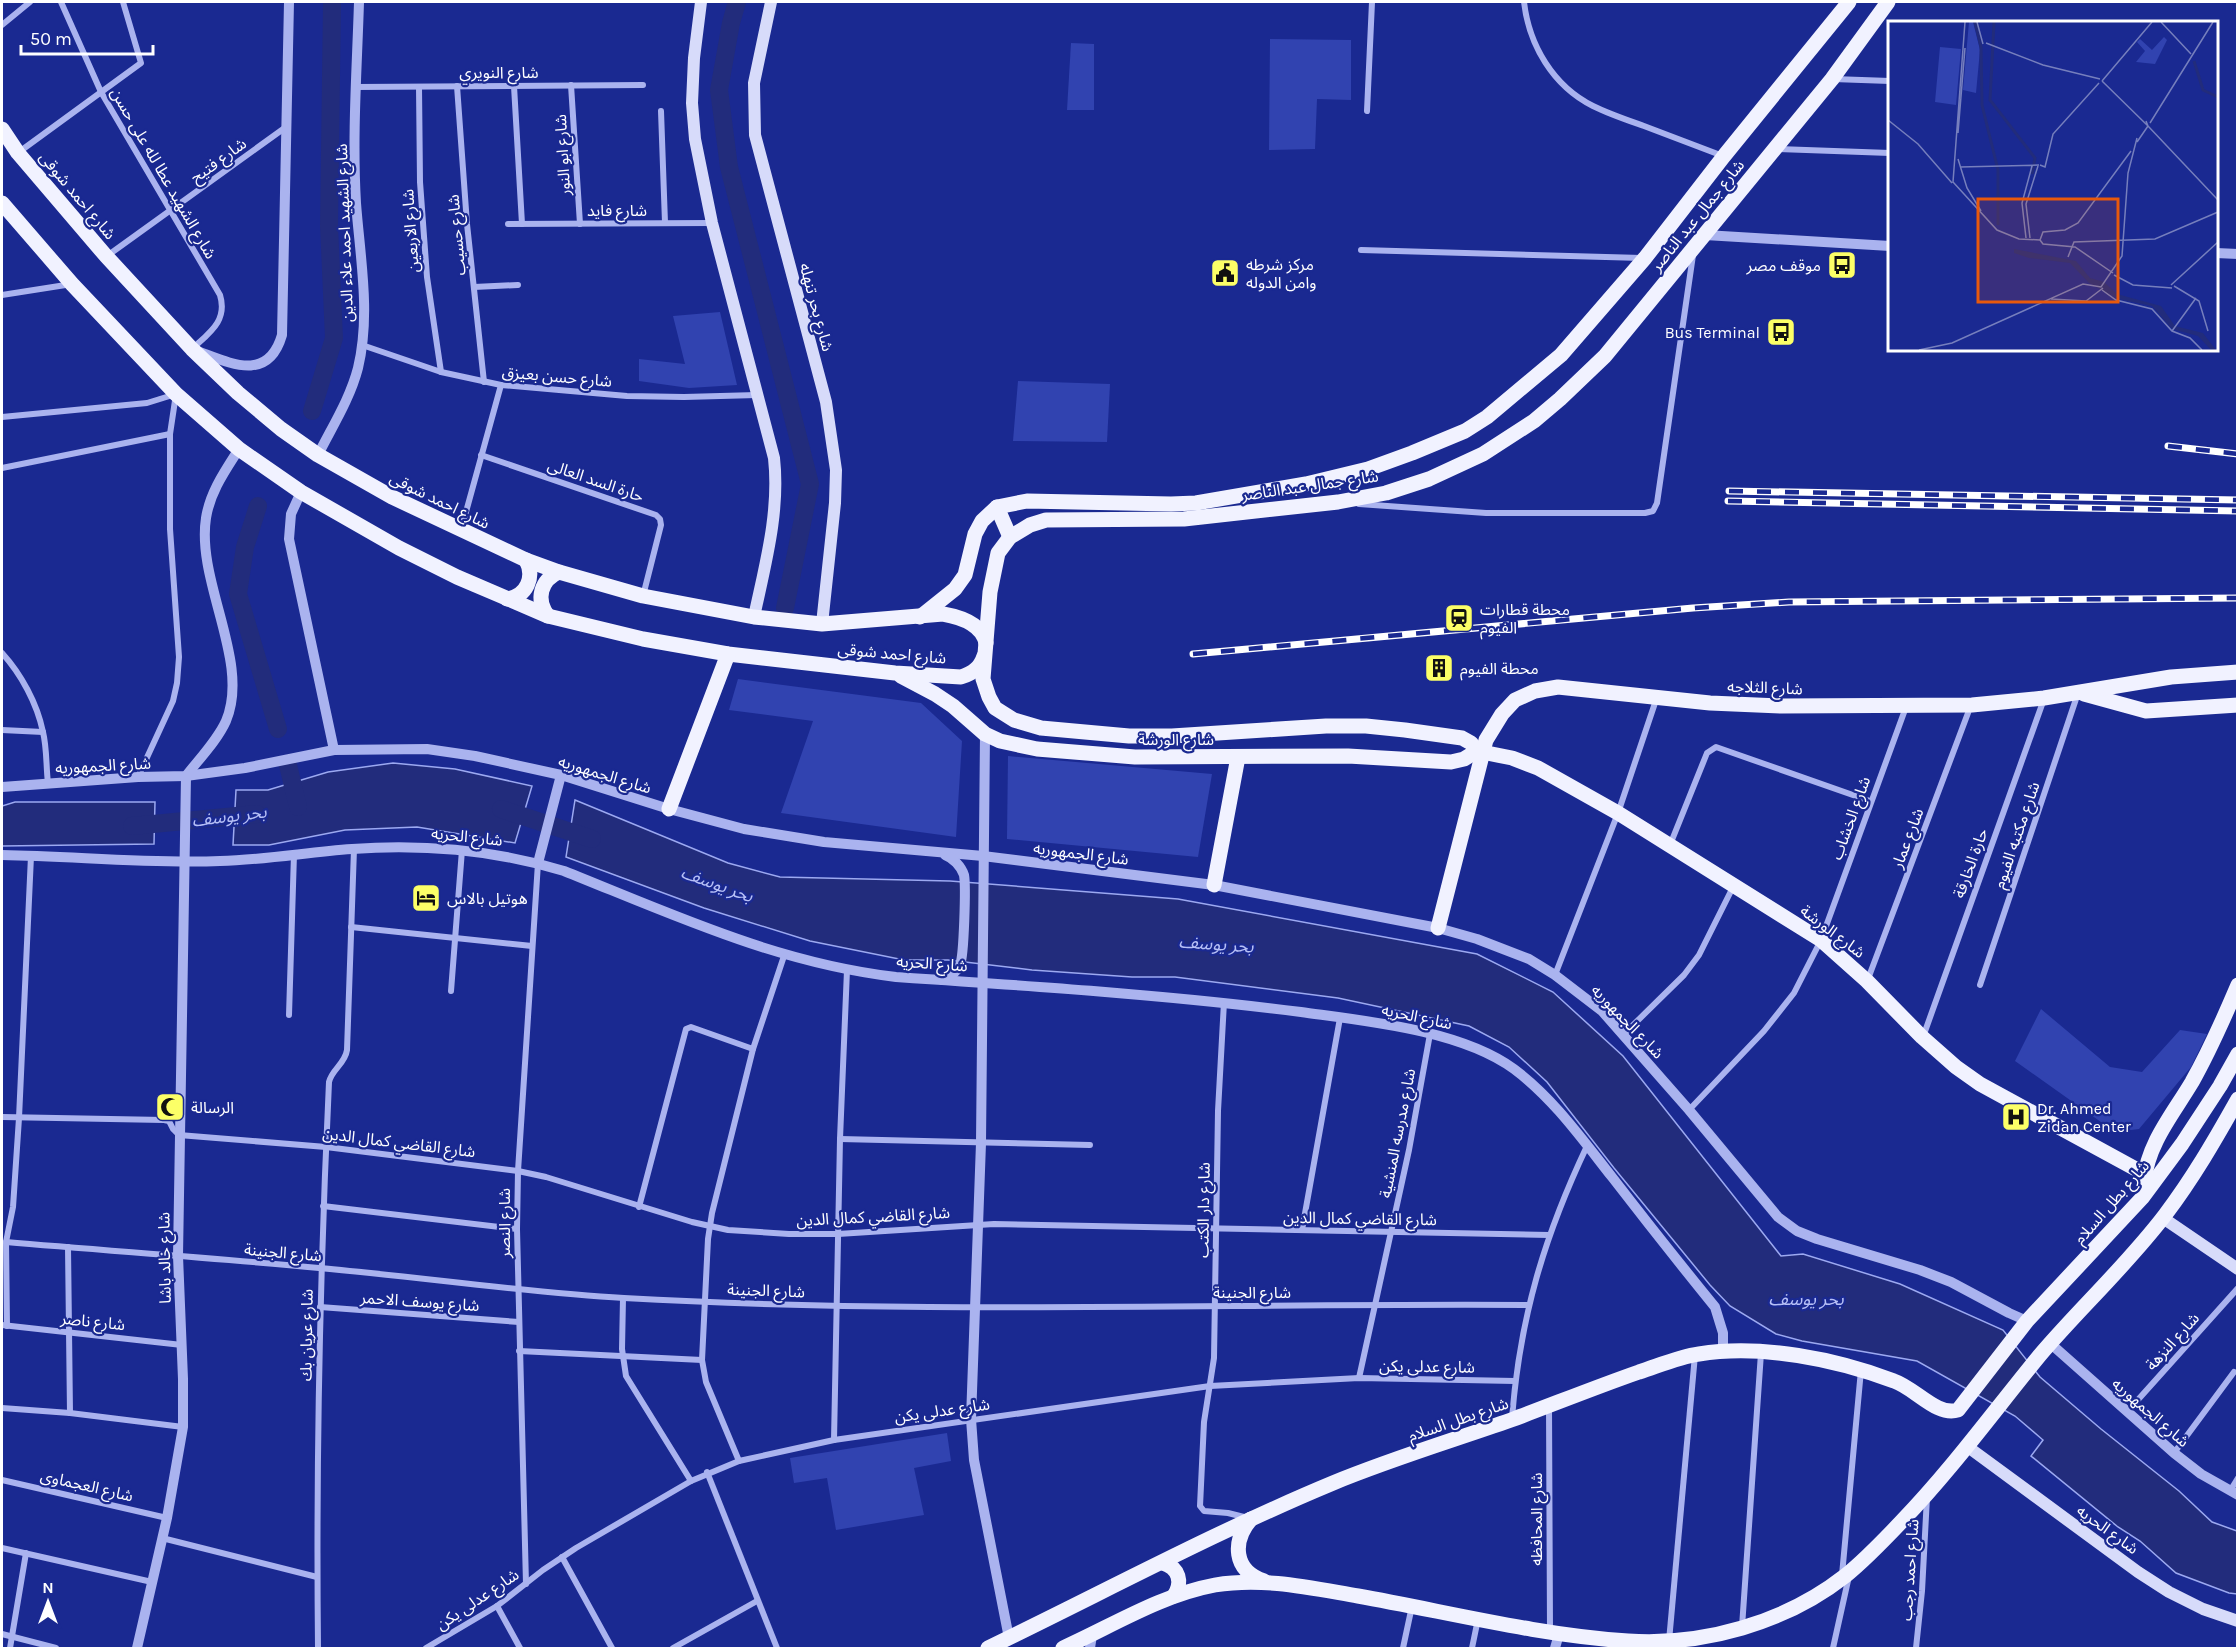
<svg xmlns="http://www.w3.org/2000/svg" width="2239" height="1650" viewBox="0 0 2239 1650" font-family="Karla,'Noto Sans Arabic',sans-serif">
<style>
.green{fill:#3143b0}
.water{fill:#222c7c;stroke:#9ca9f1;stroke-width:1.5}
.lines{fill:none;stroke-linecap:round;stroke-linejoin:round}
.canal{stroke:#222c7c;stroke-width:18}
.minor{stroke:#aab3ef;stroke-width:6}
.tertiary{stroke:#aab3ef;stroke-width:10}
.secondary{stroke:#d7dbfa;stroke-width:12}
.primary{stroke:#f1f2ff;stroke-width:15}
.rail-casing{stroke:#fff;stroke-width:7}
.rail{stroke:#1a2991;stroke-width:4.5;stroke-dasharray:14;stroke-linecap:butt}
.labels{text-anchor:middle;stroke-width:4.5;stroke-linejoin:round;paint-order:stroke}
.street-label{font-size:16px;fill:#fff;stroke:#1a2991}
.poi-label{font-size:16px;fill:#fff;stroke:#1a2991;text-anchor:start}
.water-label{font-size:18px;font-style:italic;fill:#b6bff6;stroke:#1a2991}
.inset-river{fill:none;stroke:#222c7c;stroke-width:3}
.inset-road{fill:none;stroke:#767fbd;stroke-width:1.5}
.view{fill:#e8590c;fill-opacity:0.15;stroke:#e8590c;stroke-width:3}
.inset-edge{fill:none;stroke:#fff;stroke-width:3}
</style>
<rect width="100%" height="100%" fill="#1a2991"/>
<!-- green -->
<g class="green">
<polygon points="1270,39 1351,40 1351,100 1317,99 1315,149 1269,150"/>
<polygon points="1071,43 1094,44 1094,110 1067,110"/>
<polygon points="720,312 737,385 689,388 639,381 639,359 685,364 673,316"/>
<polygon points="1018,381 1110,384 1107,442 1013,441"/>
<polygon points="738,679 921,703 962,741 956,837 781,813 813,721 729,710"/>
<polygon points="1008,756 1212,774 1198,857 1007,839"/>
<polygon points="2041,1009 2110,1067 2142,1072 2180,1030 2207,1034 2191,1067 2139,1129 2115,1132 2015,1061"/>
<polygon points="947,1433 951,1461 914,1468 924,1515 836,1530 827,1478 794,1483 790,1458"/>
</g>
<!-- water -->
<g class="water">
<polygon points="393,763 455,769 532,786 515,843 417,827 345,830 269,845 233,845 236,790 268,790 328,772"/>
<polygon points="575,800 728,863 780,877 950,881 1178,899 1477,954 1553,992 1623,1056 1781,1256 1803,1254 1900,1284 2003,1330 2040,1377 2101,1429 2179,1491 2212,1522 2237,1531 2237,1594 2229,1593 2176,1573 2140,1541 2118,1527 2031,1456 2043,1440 2015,1416 1917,1361 1802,1341 1776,1334 1730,1306 1710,1285 1614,1168 1547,1082 1509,1047 1469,1026 1338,998 1175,977 1132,977 1032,970 948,960 904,960 810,941 704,908 566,857"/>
<polygon points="15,802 155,802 154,844 2,846 2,806"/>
</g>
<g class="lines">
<!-- canal -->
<g class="canal">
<polyline points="737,2 731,23 719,90 729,167 810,484 785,608"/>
<polyline points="312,411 334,338 329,226 332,2"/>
<polyline points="258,506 245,547 238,594 278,729"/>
<polyline points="288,765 298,807"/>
<polyline points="501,809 592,839"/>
<polyline points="132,826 257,814"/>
</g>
<!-- minor -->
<g class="minor">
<path d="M61,2L101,92L220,295C228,321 209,333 192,349"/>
<path d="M1524,2C1529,45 1553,86 1593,106C1609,114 1627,120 1644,126C1670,136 1697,146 1723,156"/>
<polyline points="2,25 30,2"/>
<polyline points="1833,79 1890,81"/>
<polyline points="571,85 580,224"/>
<polyline points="457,86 467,224 484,382"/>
<polyline points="514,86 522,224"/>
<polyline points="356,87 643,85"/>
<polyline points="419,87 420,182 427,277 441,372"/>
<polyline points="661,111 665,223"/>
<polyline points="1367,111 1372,2"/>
<polyline points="1778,149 1890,153"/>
<polyline points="19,152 141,63 123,2"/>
<polyline points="508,224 712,223"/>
<polyline points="1361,250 1642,258"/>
<polyline points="107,256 286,127"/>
<polyline points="474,287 518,285"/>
<polyline points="2,295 72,284"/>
<polyline points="362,345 441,372 501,385 627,396 684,397 757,395"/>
<polyline points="2,417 147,403 176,394 170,434 170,529 179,657 177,683 173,701 138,777"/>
<polyline points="481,455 656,515 660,519 661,525 643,596"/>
<polyline points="2,468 170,434"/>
<polyline points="1359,504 1486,513 1645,513 1653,511 1657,503 1693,255"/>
<polyline points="461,530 501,385"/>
<path d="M2,653C21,674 37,703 43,732C47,748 46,767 48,783"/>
<polyline points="2,730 43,732"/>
<polyline points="1670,845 1707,753 1716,747 1870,801"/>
<polyline points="351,927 532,946"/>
<polyline points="1555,975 1618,813 1657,697"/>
<polyline points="1868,979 1971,705"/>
<polyline points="1980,985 2078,693"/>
<polyline points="451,991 462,850"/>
<polyline points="1224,1002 1218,1111 1214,1358 1204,1422 1200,1506 1204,1511 1228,1513 1248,1518"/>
<polyline points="289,1015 294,854"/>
<polyline points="1624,1034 1684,975 1699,955 1733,887"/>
<polyline points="1923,1037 2044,699"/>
<polyline points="1689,1110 1764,1031 1794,993 1821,940 1906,707"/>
<polyline points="2,1117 164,1120 169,1121 173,1129 179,1135 326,1147 518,1171 546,1177 692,1222 728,1230 789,1234 838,1234 994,1224 1549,1235"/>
<polyline points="840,1139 1090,1145"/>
<polyline points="323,1206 517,1229"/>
<polyline points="639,1207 686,1029 691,1027 753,1049"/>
<polyline points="1302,1230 1340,1018"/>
<path d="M6,1242C110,1251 215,1258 319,1268C421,1277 522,1292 624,1298C925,1315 1227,1303 1528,1305"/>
<polyline points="68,1247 70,1413"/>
<polyline points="623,1298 622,1349 626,1376 691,1481"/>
<polyline points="320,1307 519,1322"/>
<polyline points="2,1325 182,1345"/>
<polyline points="7,1326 6,1242 13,1207 19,1118 31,856"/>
<polyline points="519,1351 702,1360"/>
<polyline points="1359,1378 1409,1150 1430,1034"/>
<polyline points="1549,1406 1550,1630"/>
<polyline points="2,1408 70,1413 183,1427"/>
<polyline points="2127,1412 2238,1288"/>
<path d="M1512,1418C1520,1317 1544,1237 1587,1146"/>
<polyline points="834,1440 840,1139 847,970"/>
<polyline points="2174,1453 2234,1372"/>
<polyline points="739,1461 706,1382 702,1360 708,1239 712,1213 753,1049 784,956"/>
<polyline points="707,1472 777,1648"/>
<polyline points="2,1480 167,1518"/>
<polyline points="2230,1491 2238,1478"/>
<polyline points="162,1538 317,1577"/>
<polyline points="2,1548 152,1582"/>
<polyline points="562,1557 612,1648"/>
<polyline points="1842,1575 1861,1370"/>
<polyline points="526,1584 517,1229 518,1171 538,863"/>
<polyline points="497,1606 520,1648"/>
<polyline points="1742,1627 1761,1353"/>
<polyline points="2,1634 56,1648"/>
<polyline points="1669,1641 1695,1355"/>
<polyline points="10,1648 26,1553"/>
<path d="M318,1648C316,1460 320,1271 329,1082C332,1069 345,1064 347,1050L354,849"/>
<polyline points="426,1648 497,1606 543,1570 576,1548 691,1481 739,1461 834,1440 1210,1386 1359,1378 1515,1381"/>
<polyline points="673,1648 757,1601"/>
<polyline points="1403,1648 1412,1606"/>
<polyline points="1472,1648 1478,1619"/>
<polyline points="1833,1648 1849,1576"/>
<polyline points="1916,1648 1922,1591 1927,1497"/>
</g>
<!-- tertiary -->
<g class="tertiary">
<polyline points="1705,235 1890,246"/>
<polyline points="2216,253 2238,254"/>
<path d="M197,351C230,363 268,383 282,335L289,2"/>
<path d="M318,455C332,427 350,399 358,368C371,314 360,257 356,203C352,136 357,68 359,2"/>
<polyline points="301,492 291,514 289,539 334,750"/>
<polyline points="985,734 981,1143 971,1419 974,1460 1009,1638"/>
<polyline points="2,787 138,777 186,776 245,768 334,750 427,749 475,756 561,775 669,809 744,829 824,842 983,856 1214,885 1438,928 1477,939 1529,959 1555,975 1602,1011 1689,1110 1778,1217 1797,1231 1817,1239 1920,1270 1951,1282 2009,1313 2027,1321"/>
<path d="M2,855C74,856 147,864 220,861C265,860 308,852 352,849C424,844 495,850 564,871C674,915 777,963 896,977C1032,986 1167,995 1301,1012C1366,1021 1461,1030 1514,1069C1553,1098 1582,1139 1612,1177C1646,1221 1680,1264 1715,1307L1723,1333V1351"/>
<polyline points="538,863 561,775"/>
<path d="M942,980C950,977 956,973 960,965C964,956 966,886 964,875C961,866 953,858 945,855"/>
<polyline points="2051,1344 2174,1453 2201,1474 2238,1495"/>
<path d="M137,1648L167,1518L183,1427V1379L178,1256L186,776C199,759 217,741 226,721C251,662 196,582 206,518C210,492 225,471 239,449"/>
<polyline points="1090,1648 1092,1635"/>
<polyline points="1555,1648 1559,1634"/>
</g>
<!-- secondary -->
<g class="secondary">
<path d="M701,2L694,58L692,103L695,139L712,223L774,458C780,512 765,565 754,617"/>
<polyline points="771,2 754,83 755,135 826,402 836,470 835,503 822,624"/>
<polyline points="2163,1218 2238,1269"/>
<polyline points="1968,1447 2138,1572 2169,1592 2203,1609 2238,1621"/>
</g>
<!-- primary -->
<g class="primary">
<polyline points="1888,2 1832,79 1605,356 1560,399 1534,421 1483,454 1429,479 1386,493 1338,502 1184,519 1046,520 1030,525 1010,537 998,553 990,592 983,679 989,697 995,708 1014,720 1041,728 1129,736 1172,736 1326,726 1366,726 1405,730 1462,738 1471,743 1477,751 1512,758 1538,768 1618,813 1821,940 1867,981 1922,1037 1956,1067 1980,1084 2145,1174"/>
<path d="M2,129L18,153L106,256L192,349L238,393L281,429L318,455L392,497L526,560L559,572L643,596L754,617L822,624L943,614C960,617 982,624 986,643"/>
<path d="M2,203L72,284L176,394L239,449L301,492L399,548L457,577L548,616L643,639L728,654L895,673L961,677C973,673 980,668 984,656"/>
<polyline points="997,507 1010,537"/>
<path d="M507,599C527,596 535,577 526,560"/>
<path d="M548,616C535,599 541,580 559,572"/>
<polyline points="920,617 955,589 965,575 975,534 982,521 997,507 1027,501 1171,504 1196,503 1306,484 1368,469 1412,453 1465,431 1487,417 1561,355 1645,258 1724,156 1849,2"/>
<polyline points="901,676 935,694 953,706 985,734 1000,741 1037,749 1135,757 1348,756 1451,762 1464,759 1477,751"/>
<polyline points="2084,694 2146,711 2238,705"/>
<polyline points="669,809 728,654"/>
<polyline points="1214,885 1238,757"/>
<polyline points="1438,928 1486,740 1502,714 1515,700 1535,691 1558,687 1710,703 1781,706 1972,705 2044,698 2171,677 2238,672"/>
<path d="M2144,1181C2148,1143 2173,1114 2192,1082C2210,1050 2224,1018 2238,985"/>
<path d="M1251,1519C1232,1541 1233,1571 1264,1581"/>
<path d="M1163,1563C1179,1568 1183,1582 1174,1596"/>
<path d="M988,1648C1102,1593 1215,1532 1333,1483C1391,1459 1451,1441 1511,1420C1554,1404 1596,1387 1639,1372C1658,1366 1678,1357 1699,1354C1761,1344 1836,1359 1894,1381C1915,1388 1937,1417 1958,1410L2027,1321L2142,1198L2182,1144L2220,1086L2238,1054"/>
<path d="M1063,1648C1112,1626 1161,1595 1215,1585C1264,1577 1311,1588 1358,1596C1448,1612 1537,1635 1628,1641C1703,1646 1785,1623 1845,1576C1865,1560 1884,1540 1902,1521C1952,1469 1994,1411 2040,1355C2080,1308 2127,1265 2165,1215C2193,1178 2215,1140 2238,1099"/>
</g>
<!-- rail casing -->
<g class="rail-casing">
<g id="rail">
<polyline points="2168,446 2238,454"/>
<polyline points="1729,491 2238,500"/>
<polyline points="1728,501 2238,511"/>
<polyline points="1193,654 1693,608 1789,602 2238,598"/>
</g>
</g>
<!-- rail -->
<use href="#rail" class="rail"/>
</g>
<!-- icons -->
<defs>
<g id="bus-square" transform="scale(1.5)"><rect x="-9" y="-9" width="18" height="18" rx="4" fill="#fcff67" stroke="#1a2991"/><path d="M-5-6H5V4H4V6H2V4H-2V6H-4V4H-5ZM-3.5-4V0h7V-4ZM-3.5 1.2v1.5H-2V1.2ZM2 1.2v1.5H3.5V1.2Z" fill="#111"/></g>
<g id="civic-square" transform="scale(1.5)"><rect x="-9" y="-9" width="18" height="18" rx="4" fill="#fcff67" stroke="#1a2991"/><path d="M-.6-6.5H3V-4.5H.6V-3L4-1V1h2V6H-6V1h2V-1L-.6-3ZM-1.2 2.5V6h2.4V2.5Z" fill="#111"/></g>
<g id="station-square" transform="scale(1.5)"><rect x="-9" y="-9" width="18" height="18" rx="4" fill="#fcff67" stroke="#1a2991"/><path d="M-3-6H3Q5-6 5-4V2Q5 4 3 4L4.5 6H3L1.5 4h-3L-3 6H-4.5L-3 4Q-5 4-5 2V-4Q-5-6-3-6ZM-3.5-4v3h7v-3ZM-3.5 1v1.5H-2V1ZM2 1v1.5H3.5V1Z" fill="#111"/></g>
<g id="building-square" transform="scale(1.5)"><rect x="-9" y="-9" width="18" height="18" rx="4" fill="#fcff67" stroke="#1a2991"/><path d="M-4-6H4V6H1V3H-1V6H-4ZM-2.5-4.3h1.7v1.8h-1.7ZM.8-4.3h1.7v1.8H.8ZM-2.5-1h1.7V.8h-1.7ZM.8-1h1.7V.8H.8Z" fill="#111"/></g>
<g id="hotel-square" transform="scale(1.5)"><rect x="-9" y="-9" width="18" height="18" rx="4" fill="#fcff67" stroke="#1a2991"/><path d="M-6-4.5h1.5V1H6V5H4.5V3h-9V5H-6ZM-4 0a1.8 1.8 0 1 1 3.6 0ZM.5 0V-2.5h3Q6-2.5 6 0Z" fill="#111"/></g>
<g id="mosque-square" transform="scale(1.5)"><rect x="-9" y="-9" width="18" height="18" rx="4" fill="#fcff67" stroke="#1a2991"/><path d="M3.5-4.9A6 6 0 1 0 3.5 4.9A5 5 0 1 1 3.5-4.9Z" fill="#111"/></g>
<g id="hospital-square" transform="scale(1.5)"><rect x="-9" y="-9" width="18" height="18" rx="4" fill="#fcff67" stroke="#1a2991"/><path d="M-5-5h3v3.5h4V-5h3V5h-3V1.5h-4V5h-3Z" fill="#111"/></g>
</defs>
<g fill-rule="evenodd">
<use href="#bus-square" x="1842" y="265"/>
<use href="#civic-square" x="1225" y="273"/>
<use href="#bus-square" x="1781" y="332"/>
<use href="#station-square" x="1459" y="618"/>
<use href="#building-square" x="1439" y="668"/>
<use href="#hotel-square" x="426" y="898"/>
<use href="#mosque-square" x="170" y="1107"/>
<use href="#hospital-square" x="2016" y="1117"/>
</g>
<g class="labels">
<!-- street labels -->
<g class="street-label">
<text x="499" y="78">شارع النويري</text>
<text transform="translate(562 155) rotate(-93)" y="6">شارع ابو النور</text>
<text transform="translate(218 160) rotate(-36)" y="6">شارع فتيح</text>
<text transform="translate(164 173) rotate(60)" y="6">شارع الشهيد عطا لله على حسن</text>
<text transform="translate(78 195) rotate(50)" y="6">شارع احمد شوقى</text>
<text x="617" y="216">شارع فايد</text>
<text transform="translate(1697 215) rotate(-51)" y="6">شارع جمال عبد الناصر</text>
<text transform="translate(410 231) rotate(-94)" y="6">شارع الاربعين</text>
<text transform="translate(344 233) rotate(-92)" y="6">شارع الشهيد احمد علاء الدين</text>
<text transform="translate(456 235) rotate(-95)" y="6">شارع حسيب</text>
<text transform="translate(817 307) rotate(75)" y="6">شارع بحر تنهله</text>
<text transform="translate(557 376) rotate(5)" y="6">شارع حسن بعيزق</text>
<text transform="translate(596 480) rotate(19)" y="6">حارة السد العالى</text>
<text transform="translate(1310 485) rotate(-8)" y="6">شارع جمال عبد الناصر</text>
<text transform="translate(440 500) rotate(26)" y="6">شارع احمد شوقى</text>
<text transform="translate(892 653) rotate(5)" y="6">شارع احمد شوقى</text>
<text transform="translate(1765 687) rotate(2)" y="6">شارع الثلاجه</text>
<text x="1176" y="745">شارع الورشة</text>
<text transform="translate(103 765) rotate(-3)" y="6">شارع الجمهوريه</text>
<text transform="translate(605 774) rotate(17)" y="6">شارع الجمهوريه</text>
<text transform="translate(1850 818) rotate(-70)" y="6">شارع الخشاب</text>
<text transform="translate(2016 835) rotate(-71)" y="6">شارع مكتبه الفيوم</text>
<text transform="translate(467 836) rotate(6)" y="6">شارع الحريه</text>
<text transform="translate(1907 838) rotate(-69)" y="6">شارع عمار</text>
<text transform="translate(1081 853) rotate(7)" y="6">شارع الجمهوريه</text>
<text transform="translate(1970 863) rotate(-70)" y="6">حارة الخارقة</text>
<text transform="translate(1833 931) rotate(37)" y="6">شارع الورشة</text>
<text transform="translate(932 963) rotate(4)" y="6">شارع الحريه</text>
<text transform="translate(1417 1016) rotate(12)" y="6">شارع الحريه</text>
<text transform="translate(1628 1021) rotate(46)" y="6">شارع الجمهوريه</text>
<text transform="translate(1397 1133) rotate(-79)" y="6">شارع مدرسه المنشية</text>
<text transform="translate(399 1142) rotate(7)" y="6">شارع القاضي كمال الدين</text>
<text transform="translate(2111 1202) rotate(-49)" y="6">شارع بطل السلام</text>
<text transform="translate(1203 1210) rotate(-89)" y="6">شارع دار الكتب</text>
<text transform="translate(873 1216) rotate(-3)" y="6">شارع القاضي كمال الدين</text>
<text transform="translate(1360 1218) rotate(1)" y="6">شارع القاضي كمال الدين</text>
<text transform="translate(504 1223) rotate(-90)" y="6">شارع النصر</text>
<text transform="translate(283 1252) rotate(5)" y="6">شارع الجنينة</text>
<text transform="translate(164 1258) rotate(-91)" y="6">شارع خالد باشا</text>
<text transform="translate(766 1290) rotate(2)" y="6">شارع الجنينة</text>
<text x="1252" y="1298">شارع الجنينة</text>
<text transform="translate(420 1301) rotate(4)" y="6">شارع يوسف الاحمر</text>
<text transform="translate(93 1321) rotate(6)" y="6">شارع ناصر</text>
<text transform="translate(306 1335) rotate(-89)" y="6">شارع عريان بك</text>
<text transform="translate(2172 1341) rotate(-48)" y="6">شارع النزهة</text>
<text transform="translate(1427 1366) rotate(1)" y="6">شارع عدلى يكن</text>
<text transform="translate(942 1410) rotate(-8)" y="6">شارع عدلى يكن</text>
<text transform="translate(2151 1412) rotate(41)" y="6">شارع الجمهوريه</text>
<text transform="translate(1458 1419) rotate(-19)" y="6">شارع بطل السلام</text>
<text transform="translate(87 1485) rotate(13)" y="6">شارع العجماوى</text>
<text transform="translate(1536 1519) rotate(-90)" y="6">شارع المحافظه</text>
<text transform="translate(2108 1529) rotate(36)" y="6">شارع الحريه</text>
<text transform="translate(1909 1570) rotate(-86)" y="6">شارع احمد رجب</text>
<text transform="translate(477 1599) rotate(-34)" y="6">شارع عدلى يكن</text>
</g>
<!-- poi labels -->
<g class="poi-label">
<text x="1246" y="270">مركز شرطه<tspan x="1246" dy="18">وامن الدوله</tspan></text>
<text x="1821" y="271" text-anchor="end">موقف مصر</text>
<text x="1760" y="338" text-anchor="end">Bus Terminal</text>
<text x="1480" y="615">محطة قطارات<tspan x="1480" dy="18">الفيوم</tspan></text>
<text x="1460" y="674">محطة الفيوم</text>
<text x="447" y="904">هوتيل بالاس</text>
<text x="191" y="1113">الرسالة</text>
<text x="2037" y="1114">Dr. Ahmed<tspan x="2037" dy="18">Zidan Center</tspan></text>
</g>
<!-- water labels -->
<g class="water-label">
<text transform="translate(229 816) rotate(-7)" y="6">بحر يوسف</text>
<text transform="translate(717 884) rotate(20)" y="6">بحر يوسف</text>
<text transform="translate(1216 944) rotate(4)" y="6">بحر يوسف</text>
<text x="1806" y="1305">بحر يوسف</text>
</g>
</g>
<!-- overview -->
<g transform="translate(1888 21)">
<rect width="330" height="330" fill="#1a2991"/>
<path d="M81,1H85L92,29L88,72L75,69ZM276,16L279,19L267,43L248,41L257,30L249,21L252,18L264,29ZM52,26L73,28L68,84L47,81Z" fill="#3143b0"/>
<path d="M126,228L188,240L202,257L216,261L229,273L273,285L287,305L315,312L328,329H323L310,315L284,308L264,285L230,278L201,262L182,242L141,237L126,232Z" fill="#222c7c"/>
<path class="inset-river" d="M87,1L93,26L94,84L110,149V204M106,1L102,79L147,137L144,153M306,40L315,69L330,76"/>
<path class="inset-road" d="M77,1L65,161L109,209L131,218L152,219M89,1L95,23M273,1L303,33M98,22L155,44L212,58M214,60L264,1M214,60L260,105L258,100M0,99L30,123L64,162M262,102L325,1M260,105L330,179M70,112L77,27M249,121L260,105M70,138L79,167L93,190M152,144L157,146L165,113L211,62M72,146L151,144M138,217L134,182L144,145M142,217L138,183L150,145M152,219L155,211L177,209L190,202L243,130M152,219L155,223L187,226L225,252M180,236L186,221L267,218L330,191M226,254L245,264L284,267M283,264L330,221M286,265L311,280L320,310M214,269L228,279L264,288L284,310L302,317L314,329M163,278L198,280L215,267M284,310L308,277M31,329L64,322L195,263L213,266L234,235L240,152L249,117"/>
<path class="view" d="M90,178H230V281H90Z"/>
<rect width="330" height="330" class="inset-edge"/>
</g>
<!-- border -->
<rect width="2239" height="1650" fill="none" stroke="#ffffff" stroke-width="6"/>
<!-- north arrow -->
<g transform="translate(48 1602)" stroke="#1a2991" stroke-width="4.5" paint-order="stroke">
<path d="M0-4.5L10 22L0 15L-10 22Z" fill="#ffffff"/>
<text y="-9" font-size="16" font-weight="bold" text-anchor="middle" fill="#ffffff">N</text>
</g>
<!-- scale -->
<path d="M21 45v9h132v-9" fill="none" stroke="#ffffff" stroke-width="3"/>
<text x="30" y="45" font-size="18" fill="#ffffff" stroke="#1a2991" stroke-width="4.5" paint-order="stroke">50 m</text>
</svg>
